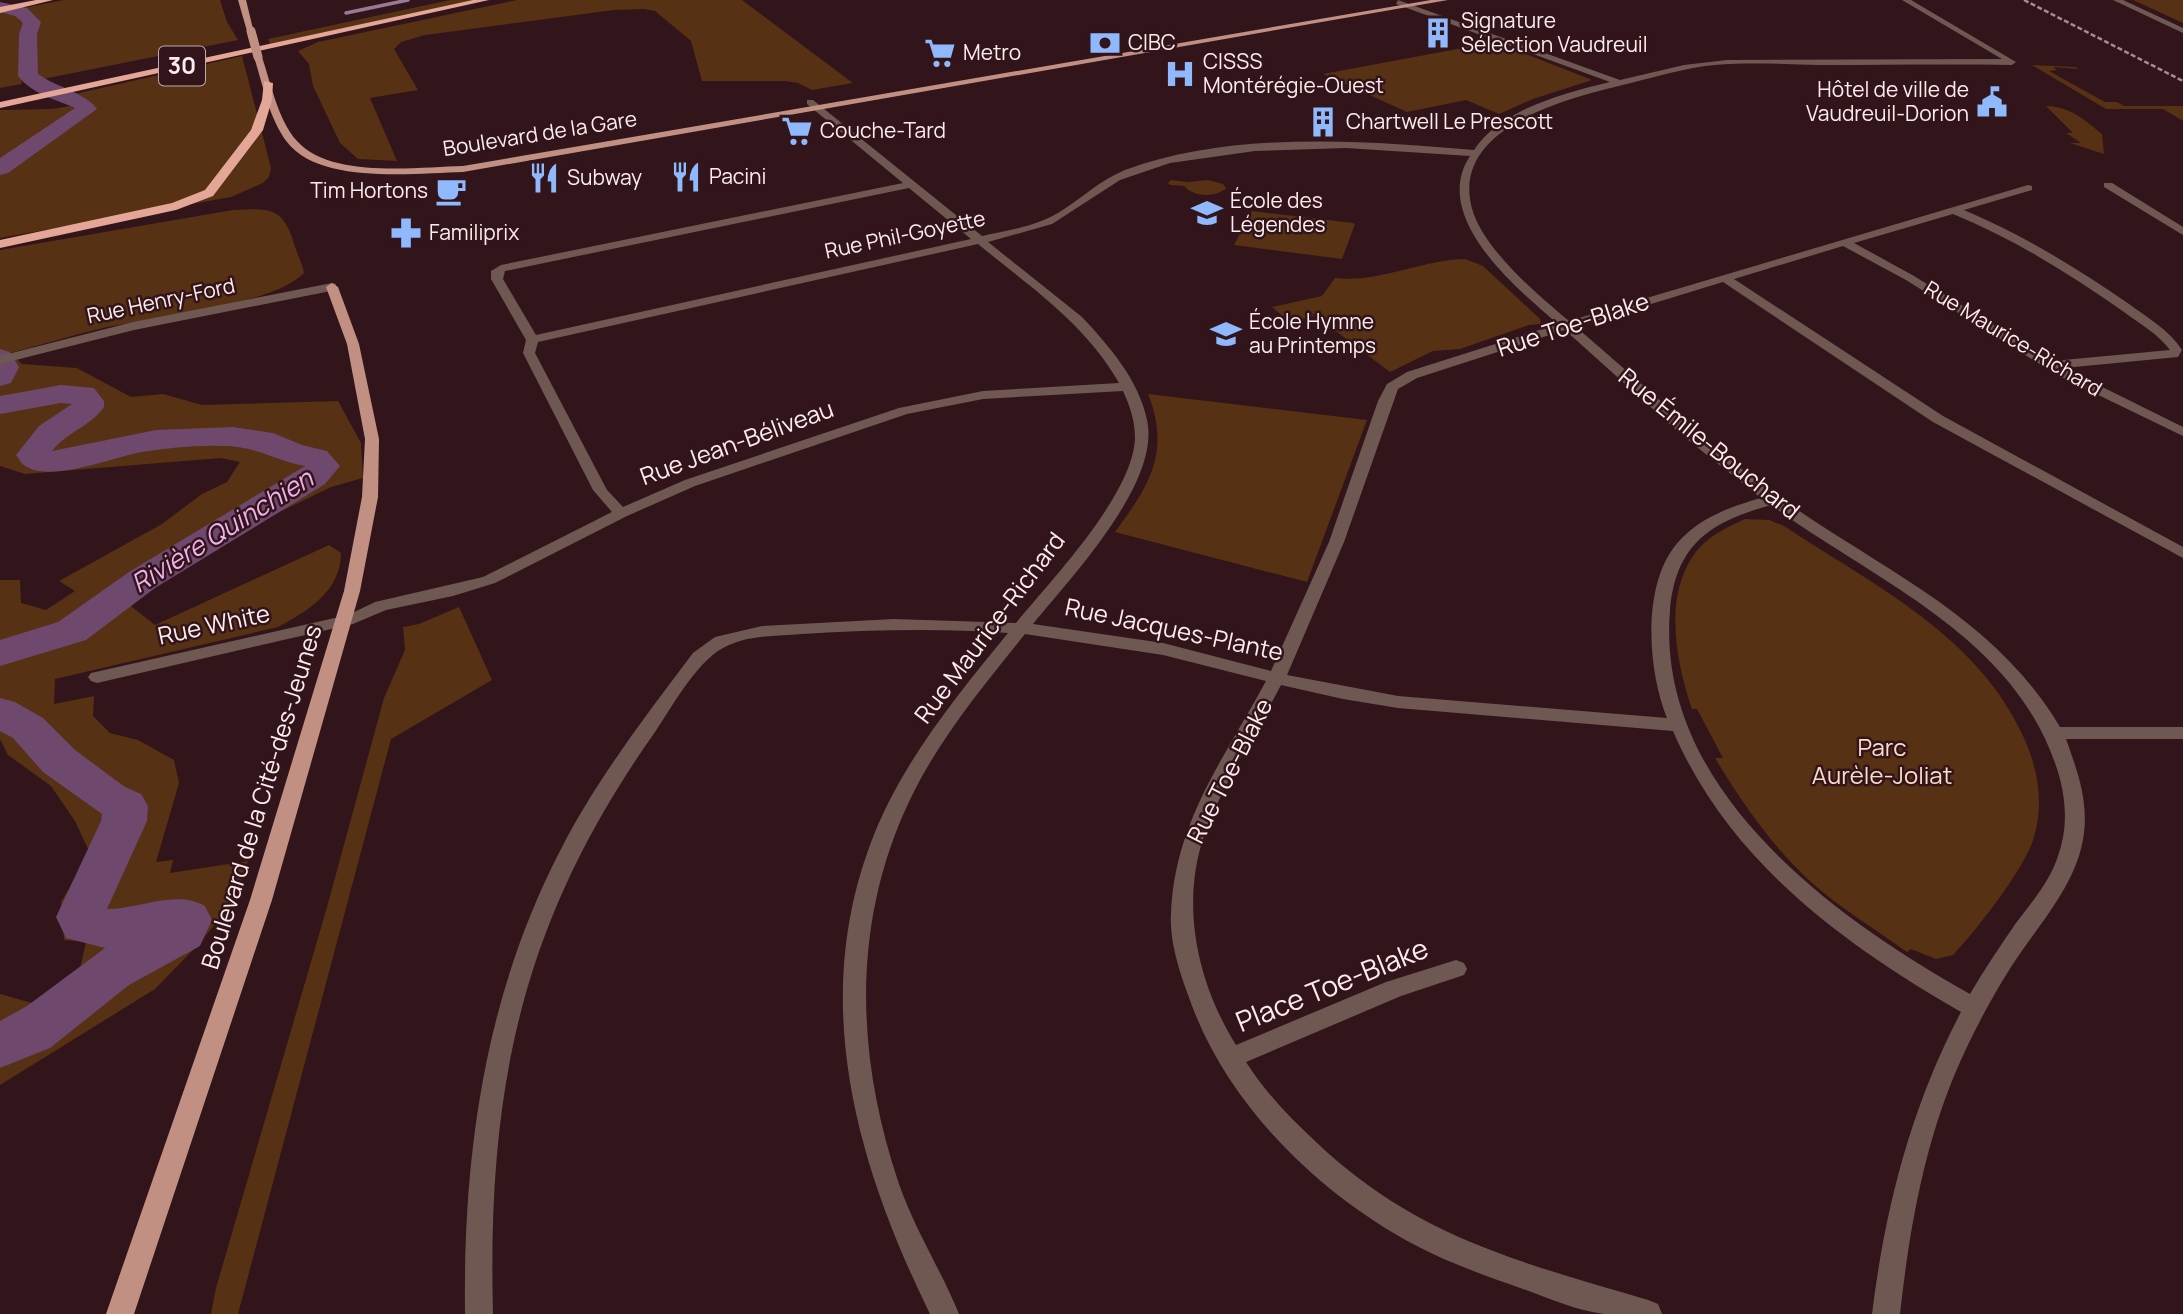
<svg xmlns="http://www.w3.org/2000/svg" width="2183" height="1314" viewBox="0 0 2183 1314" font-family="Manrope,sans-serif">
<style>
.green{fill:#563113}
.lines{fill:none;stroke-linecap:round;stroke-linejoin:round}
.stream{stroke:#997993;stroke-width:3.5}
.river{fill:#6e486d;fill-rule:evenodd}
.minor{fill:#705852;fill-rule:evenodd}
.major{fill:#c29083;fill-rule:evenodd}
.highway{fill:#e3a697;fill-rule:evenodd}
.rail{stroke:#a58e91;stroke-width:2.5;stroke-dasharray:5 2.5;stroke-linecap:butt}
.major-bridge{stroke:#c29083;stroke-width:9}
.labels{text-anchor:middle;stroke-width:5;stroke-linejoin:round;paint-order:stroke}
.far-poi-label{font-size:21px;fill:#fdeced;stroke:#32151a;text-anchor:start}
.far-street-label{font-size:21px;fill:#fdeced;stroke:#32151a}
.shield{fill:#32151a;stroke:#c0acae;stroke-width:2}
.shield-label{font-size:23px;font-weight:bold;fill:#fdeced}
.street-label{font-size:24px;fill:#fdeced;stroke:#32151a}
.park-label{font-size:24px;fill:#f9dbc7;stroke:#32151a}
.water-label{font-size:26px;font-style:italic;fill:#efb1ed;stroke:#32151a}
.near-street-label{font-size:28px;fill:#fdeced;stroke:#32151a}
</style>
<rect width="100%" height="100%" fill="#32151a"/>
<!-- green -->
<g class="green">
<polygon points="64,0 220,0 227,22 238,40 43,79 36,76 34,66 18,66 22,84 0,88 0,12 18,14 19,21 31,17 18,9"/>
<polygon points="450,0 475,0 270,44 268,39"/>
<polygon points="517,0 742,0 853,83 812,90 798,83 785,81 702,81 691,41 655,11 644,9 614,10 425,35 401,42 394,49 418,90 370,98 397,161 358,159 340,143 313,86 309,64 298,51 318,42"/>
<polygon points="2133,0 2183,0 2183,23"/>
<polygon points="1495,42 1592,80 1533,99 1499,114 1466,100 1407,112 1323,74"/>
<polygon points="242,56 271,168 269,177 263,183 231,197 0,238 0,110 52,109 87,103 66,96"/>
<polygon points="2032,65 2075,67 2079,69 2053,67 2057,70 2049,71 2105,102 2117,102 2124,106 2183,106 2183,121 2163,109 2106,109"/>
<path d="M2046,106C2069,106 2085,120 2102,134L2104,154L2070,143H2081L2066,133H2073Z"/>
<path d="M1171,180L1188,182L1208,180L1223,184L1226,188C1215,198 1194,197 1184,186L1170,185L1168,183Z"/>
<path d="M233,210C271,208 284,207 295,247C298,256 303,265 304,273C272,306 151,317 103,328C72,335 41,345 10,353L22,364L77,368L131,397L163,394L202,405L338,401L361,443L363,478L331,487L251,526L127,603L155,625L329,545L341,553C341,591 308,611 278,627L55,679L54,704L94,696L93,716L110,733L138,740L174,760L179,783L156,862L173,860L170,873L248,861L233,903L195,948L155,989L0,1085V994L32,1003L79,973L86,942L64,940L61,902L90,853L75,821L51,786L8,755L0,739V580H20L21,603L46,610L75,591L59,581L162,524L202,494L227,482L240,462L221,458L25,474L0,466V250Z"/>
<polygon points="1252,211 1353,223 1355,224 1342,259 1234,245"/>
<path d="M1465,259L1483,266L1540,319L1541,324L1529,325L1460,349L1433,351L1390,372L1304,307L1314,316L1290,322L1272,307L1322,296L1335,278C1380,283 1420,260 1465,259Z"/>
<path d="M1148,394L1367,420L1307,582L1115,532C1149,486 1171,452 1148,394Z"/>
<path d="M1745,519L1769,520L1784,526C1873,585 1978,635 2024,738C2038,769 2044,803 2034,837C2026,867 1976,931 1953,955L1936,959L1911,949L1907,952C1875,929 1840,908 1811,882C1772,846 1742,803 1715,758H1723L1697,709H1692C1675,660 1661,586 1703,544C1715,533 1730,526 1745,519Z"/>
<polygon points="459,607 492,680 391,739 238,1314 211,1314 216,1288 327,907 384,698 405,650 403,627 419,624"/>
</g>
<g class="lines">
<!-- stream -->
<polyline class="stream" points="346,13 408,0"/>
<!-- river -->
<g class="river">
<path d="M0,2L27,8L41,22L37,34L38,74C56,87 86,93 97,109L8,173L0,175V158L75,108C55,99 32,94 18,76L19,34L23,23L15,16L0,12Z"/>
<polygon points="0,349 10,352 19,367 11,383 0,386"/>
<path d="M61,385L94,388L104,401V407C91,426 67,432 52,451L156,430L233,427L273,433L302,445L327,451L340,466L325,484L155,588L86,640L0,666V640L58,622L129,572L305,466C273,460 257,446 222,446C196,445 169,448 142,452C113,457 54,482 27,467C22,465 19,459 16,455L39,426L72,404L61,403L0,414V396Z"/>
<path d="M0,698L15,702L43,718L75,750L125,787L141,794L148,806L147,821L107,909C139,909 176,889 205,906L212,920L200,946L129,985L50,1048L0,1068V1021L27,1006L105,948L66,938L56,917L101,821L102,814L43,772L13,738L0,731Z"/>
</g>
<!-- minor -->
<g class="minor">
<path d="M1398,0L1620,80L1684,65L1727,60L2002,59L1902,0H1911L2016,62L2012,65C1948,64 1884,65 1821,65C1785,64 1750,62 1714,65C1686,68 1658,76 1631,83C1576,96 1459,123 1470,199C1475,243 1537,294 1569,321L2028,185L2032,186V190L1964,210C2023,235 2077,268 2129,304C2148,318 2169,330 2182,350L2178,357L2064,368L2183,427V436L2057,375L1906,280L1843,246L1734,279L1943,416L2183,547V558L1933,422L1723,282L1576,327C1642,383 1704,443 1775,494C1878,569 1992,613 2060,727H2183V739H2066C2077,770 2088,799 2084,833C2078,884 2038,925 2011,967C1989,1002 1970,1038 1954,1076C1923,1151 1909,1233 1900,1314H1872C1885,1208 1911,1107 1961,1012C1842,943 1729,861 1673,731L1398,708L1343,699L1281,685C1255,735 1223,783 1204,836C1180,906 1198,984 1236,1045L1386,982L1456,960L1464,963L1467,969L1464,975L1401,996L1246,1062C1265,1092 1290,1118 1316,1142C1416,1237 1520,1262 1648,1300L1658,1304L1662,1314C1643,1314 1622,1314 1604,1314C1577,1311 1548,1298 1523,1289C1486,1276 1449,1263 1415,1245C1321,1195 1233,1110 1194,1011C1183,981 1169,946 1171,913C1175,821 1224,759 1266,681L1163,655L1025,634C988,680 949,727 920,780C851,908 853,1048 899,1184C915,1230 941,1270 959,1314H930C858,1167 810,1006 870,845C899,766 955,698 1008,633C939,628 871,630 802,634C778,636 752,635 729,645C699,657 674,704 655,732C522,920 487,1086 493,1314H465C463,1153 485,996 560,851C596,780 645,717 693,653L715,637L762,626L894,619L1016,623C1052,579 1133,495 1135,438C1135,421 1130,406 1123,391L983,399L907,414L695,486L627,516L495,583L453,596L386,610L353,624L97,683L91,681L88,677L91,673L348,615L375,602L483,577L612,512L593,490L523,353L526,340L491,279V271L501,265L903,183L807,104V100H813L982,236C1008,230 1034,227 1058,213C1081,199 1100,180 1125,170C1231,131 1363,140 1474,150C1501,109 1565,93 1610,82L1396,4ZM1346,148L1470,156C1430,217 1516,288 1558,324L1407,372L1387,384L1378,401L1329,542L1271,671L1163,643L1033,624C1071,577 1161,483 1147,420C1139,380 1109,346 1082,317L988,242L1052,224L1120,180L1170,163L1255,151ZM909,188L971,239L536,335L503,279L505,271ZM1953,214C2014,239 2070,274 2124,312C2140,324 2158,334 2170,350L2053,361L1914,276L1854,243ZM978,244C1029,286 1086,324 1119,383L983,391L899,408L685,480L623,507L607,490L535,353L538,342ZM1565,330L1683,436L1761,498C1732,506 1702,517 1681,539C1641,579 1647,669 1667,718L1398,696L1287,675L1344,542L1398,389L1417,378ZM1771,505C1873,580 2010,634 2055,763C2066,793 2069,826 2058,856C2050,881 2032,902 2016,923C2000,946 1984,970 1970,994C1833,917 1655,789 1670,610C1676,544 1710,522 1771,505Z"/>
<polygon points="2113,0 2123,0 2183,28 2183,33"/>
<polygon points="2104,183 2112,183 2183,227 2183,235 2104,187"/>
<polygon points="332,283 336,284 336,290 134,330 0,364 0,356 133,322"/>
</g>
<!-- major -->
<g class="major">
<polygon points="238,0 246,0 254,33 247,31"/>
<path d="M1431,0H1448L463,172C415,173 320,185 287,142C269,118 263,85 254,57L258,55L262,57C271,84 278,120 297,141C331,179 417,167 463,166Z"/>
<polygon points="332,283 338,287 359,344 379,439 378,497 360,591 272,900 134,1314 106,1314 250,900 344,591 362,497 365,439 347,344 326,287"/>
</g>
<!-- highway -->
<g class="highway">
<polygon points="36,0 53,0 0,13 0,7"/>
<polygon points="473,0 489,0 0,108 0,102"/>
<polygon points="264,81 273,83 272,100 263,130 213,196 176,210 0,248 0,240 172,203 205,190 251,130 262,100"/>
</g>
<!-- rail -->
<polyline class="rail" points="2024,0 2183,81"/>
<!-- major-bridge -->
<polyline class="major-bridge" points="251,31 258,57"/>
</g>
<!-- icons -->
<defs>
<g id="building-bare" transform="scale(2.415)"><path d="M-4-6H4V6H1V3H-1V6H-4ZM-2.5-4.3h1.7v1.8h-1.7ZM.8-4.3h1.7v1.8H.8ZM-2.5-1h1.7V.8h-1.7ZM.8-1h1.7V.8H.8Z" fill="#90b8fd" stroke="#32151a" stroke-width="2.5" paint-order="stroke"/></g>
<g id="bank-bare" transform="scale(2.415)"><path d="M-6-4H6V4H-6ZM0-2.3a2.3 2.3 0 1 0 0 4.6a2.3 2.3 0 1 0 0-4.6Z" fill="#90b8fd" stroke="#32151a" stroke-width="2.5" paint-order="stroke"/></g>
<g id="supermarket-bare" transform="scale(2.415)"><path d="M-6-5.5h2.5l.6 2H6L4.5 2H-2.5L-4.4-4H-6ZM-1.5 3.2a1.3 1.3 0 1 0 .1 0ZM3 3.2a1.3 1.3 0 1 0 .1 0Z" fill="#90b8fd" stroke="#32151a" stroke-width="2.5" paint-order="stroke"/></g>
<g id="hospital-bare" transform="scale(2.415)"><path d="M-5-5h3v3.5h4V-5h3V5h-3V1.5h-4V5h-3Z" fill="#90b8fd" stroke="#32151a" stroke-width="2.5" paint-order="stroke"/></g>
<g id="civic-bare" transform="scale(2.415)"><path d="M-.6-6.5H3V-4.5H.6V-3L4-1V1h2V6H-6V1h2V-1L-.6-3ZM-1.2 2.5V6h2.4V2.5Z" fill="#90b8fd" stroke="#32151a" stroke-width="2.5" paint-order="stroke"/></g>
<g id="restaurant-bare" transform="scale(2.415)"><path d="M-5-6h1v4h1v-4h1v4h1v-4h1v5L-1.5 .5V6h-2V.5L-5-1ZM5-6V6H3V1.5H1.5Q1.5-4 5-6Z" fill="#90b8fd" stroke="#32151a" stroke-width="2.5" paint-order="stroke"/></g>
<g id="cafe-bare" transform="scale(2.415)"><path d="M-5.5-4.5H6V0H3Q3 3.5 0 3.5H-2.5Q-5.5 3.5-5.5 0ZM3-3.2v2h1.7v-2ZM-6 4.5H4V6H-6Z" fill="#90b8fd" stroke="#32151a" stroke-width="2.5" paint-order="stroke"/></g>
<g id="school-bare" transform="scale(2.415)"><path d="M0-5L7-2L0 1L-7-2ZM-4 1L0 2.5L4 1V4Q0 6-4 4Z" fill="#90b8fd" stroke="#32151a" stroke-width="2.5" paint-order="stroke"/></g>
<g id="pharmacy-bare" transform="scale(2.415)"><path d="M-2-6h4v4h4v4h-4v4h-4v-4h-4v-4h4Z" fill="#90b8fd" stroke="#32151a" stroke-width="2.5" paint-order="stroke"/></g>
</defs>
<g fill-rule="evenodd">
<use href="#building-bare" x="1438" y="33"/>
<use href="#bank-bare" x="1105" y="43"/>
<use href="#supermarket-bare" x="940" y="53"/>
<use href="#hospital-bare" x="1180" y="74"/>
<use href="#civic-bare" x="1992" y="102"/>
<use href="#building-bare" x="1323" y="122"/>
<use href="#supermarket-bare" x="797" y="131"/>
<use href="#restaurant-bare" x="686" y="177"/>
<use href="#restaurant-bare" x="544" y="178"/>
<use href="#cafe-bare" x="451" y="191"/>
<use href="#school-bare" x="1207" y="213"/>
<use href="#pharmacy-bare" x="406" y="233"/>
<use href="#school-bare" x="1226" y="334"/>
</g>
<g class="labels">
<!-- far-poi labels -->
<g class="far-poi-label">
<text x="1461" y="28">Signature<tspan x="1461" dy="24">Sélection Vaudreuil</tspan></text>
<text x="1128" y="50">CIBC</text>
<text x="963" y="60">Metro</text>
<text x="1203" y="69">CISSS<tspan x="1203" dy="24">Montérégie-Ouest</tspan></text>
<text x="1969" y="97" text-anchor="end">Hôtel de ville de<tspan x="1969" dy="24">Vaudreuil-Dorion</tspan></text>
<text x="1346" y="129">Chartwell Le Prescott</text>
<text x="820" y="138">Couche-Tard</text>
<text x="709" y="184">Pacini</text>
<text x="567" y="185">Subway</text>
<text x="428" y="198" text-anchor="end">Tim Hortons</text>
<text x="1230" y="208">École des<tspan x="1230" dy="24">Légendes</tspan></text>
<text x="429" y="240">Familiprix</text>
<text x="1249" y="329">École Hymne<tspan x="1249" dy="24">au Printemps</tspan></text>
</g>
<!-- far-street labels -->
<g class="far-street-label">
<text transform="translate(540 134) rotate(-9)" y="7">Boulevard de la Gare</text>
<text transform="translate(905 235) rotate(-12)" y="7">Rue Phil-Goyette</text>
<text transform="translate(161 301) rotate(-12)" y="7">Rue Henry-Ford</text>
<text transform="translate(2013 339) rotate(31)" y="7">Rue Maurice-Richard</text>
</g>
<!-- shield labels -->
<rect class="shield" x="159" y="46.5" width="46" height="39" rx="5"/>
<g class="shield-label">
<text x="182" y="74">30</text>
</g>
<!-- street labels -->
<g class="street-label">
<text transform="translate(1573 325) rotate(-18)" y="8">Rue Toe-Blake</text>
<text transform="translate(737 443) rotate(-20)" y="8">Rue Jean-Béliveau</text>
<text transform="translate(1709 444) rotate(39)" y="8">Rue Émile-Bouchard</text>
<text transform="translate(214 625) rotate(-12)" y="8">Rue White</text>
<text transform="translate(990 628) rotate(-53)" y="8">Rue Maurice-Richard</text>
<text transform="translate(1174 630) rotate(12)" y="8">Rue Jacques-Plante</text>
<text transform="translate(1230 771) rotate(-63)" y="8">Rue Toe-Blake</text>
<text transform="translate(262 797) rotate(-73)" y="8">Boulevard de la Cité-des-Jeunes</text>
</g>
<!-- park labels -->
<g class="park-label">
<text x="1882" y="756">Parc<tspan x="1882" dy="28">Aurèle-Joliat</tspan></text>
</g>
<!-- water labels -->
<g class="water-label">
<text transform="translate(222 531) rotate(-32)" y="9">Rivière Quinchien</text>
</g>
<!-- near-street labels -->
<g class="near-street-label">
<text transform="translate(1332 985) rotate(-22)" y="10">Place Toe-Blake</text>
</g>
</g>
</svg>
